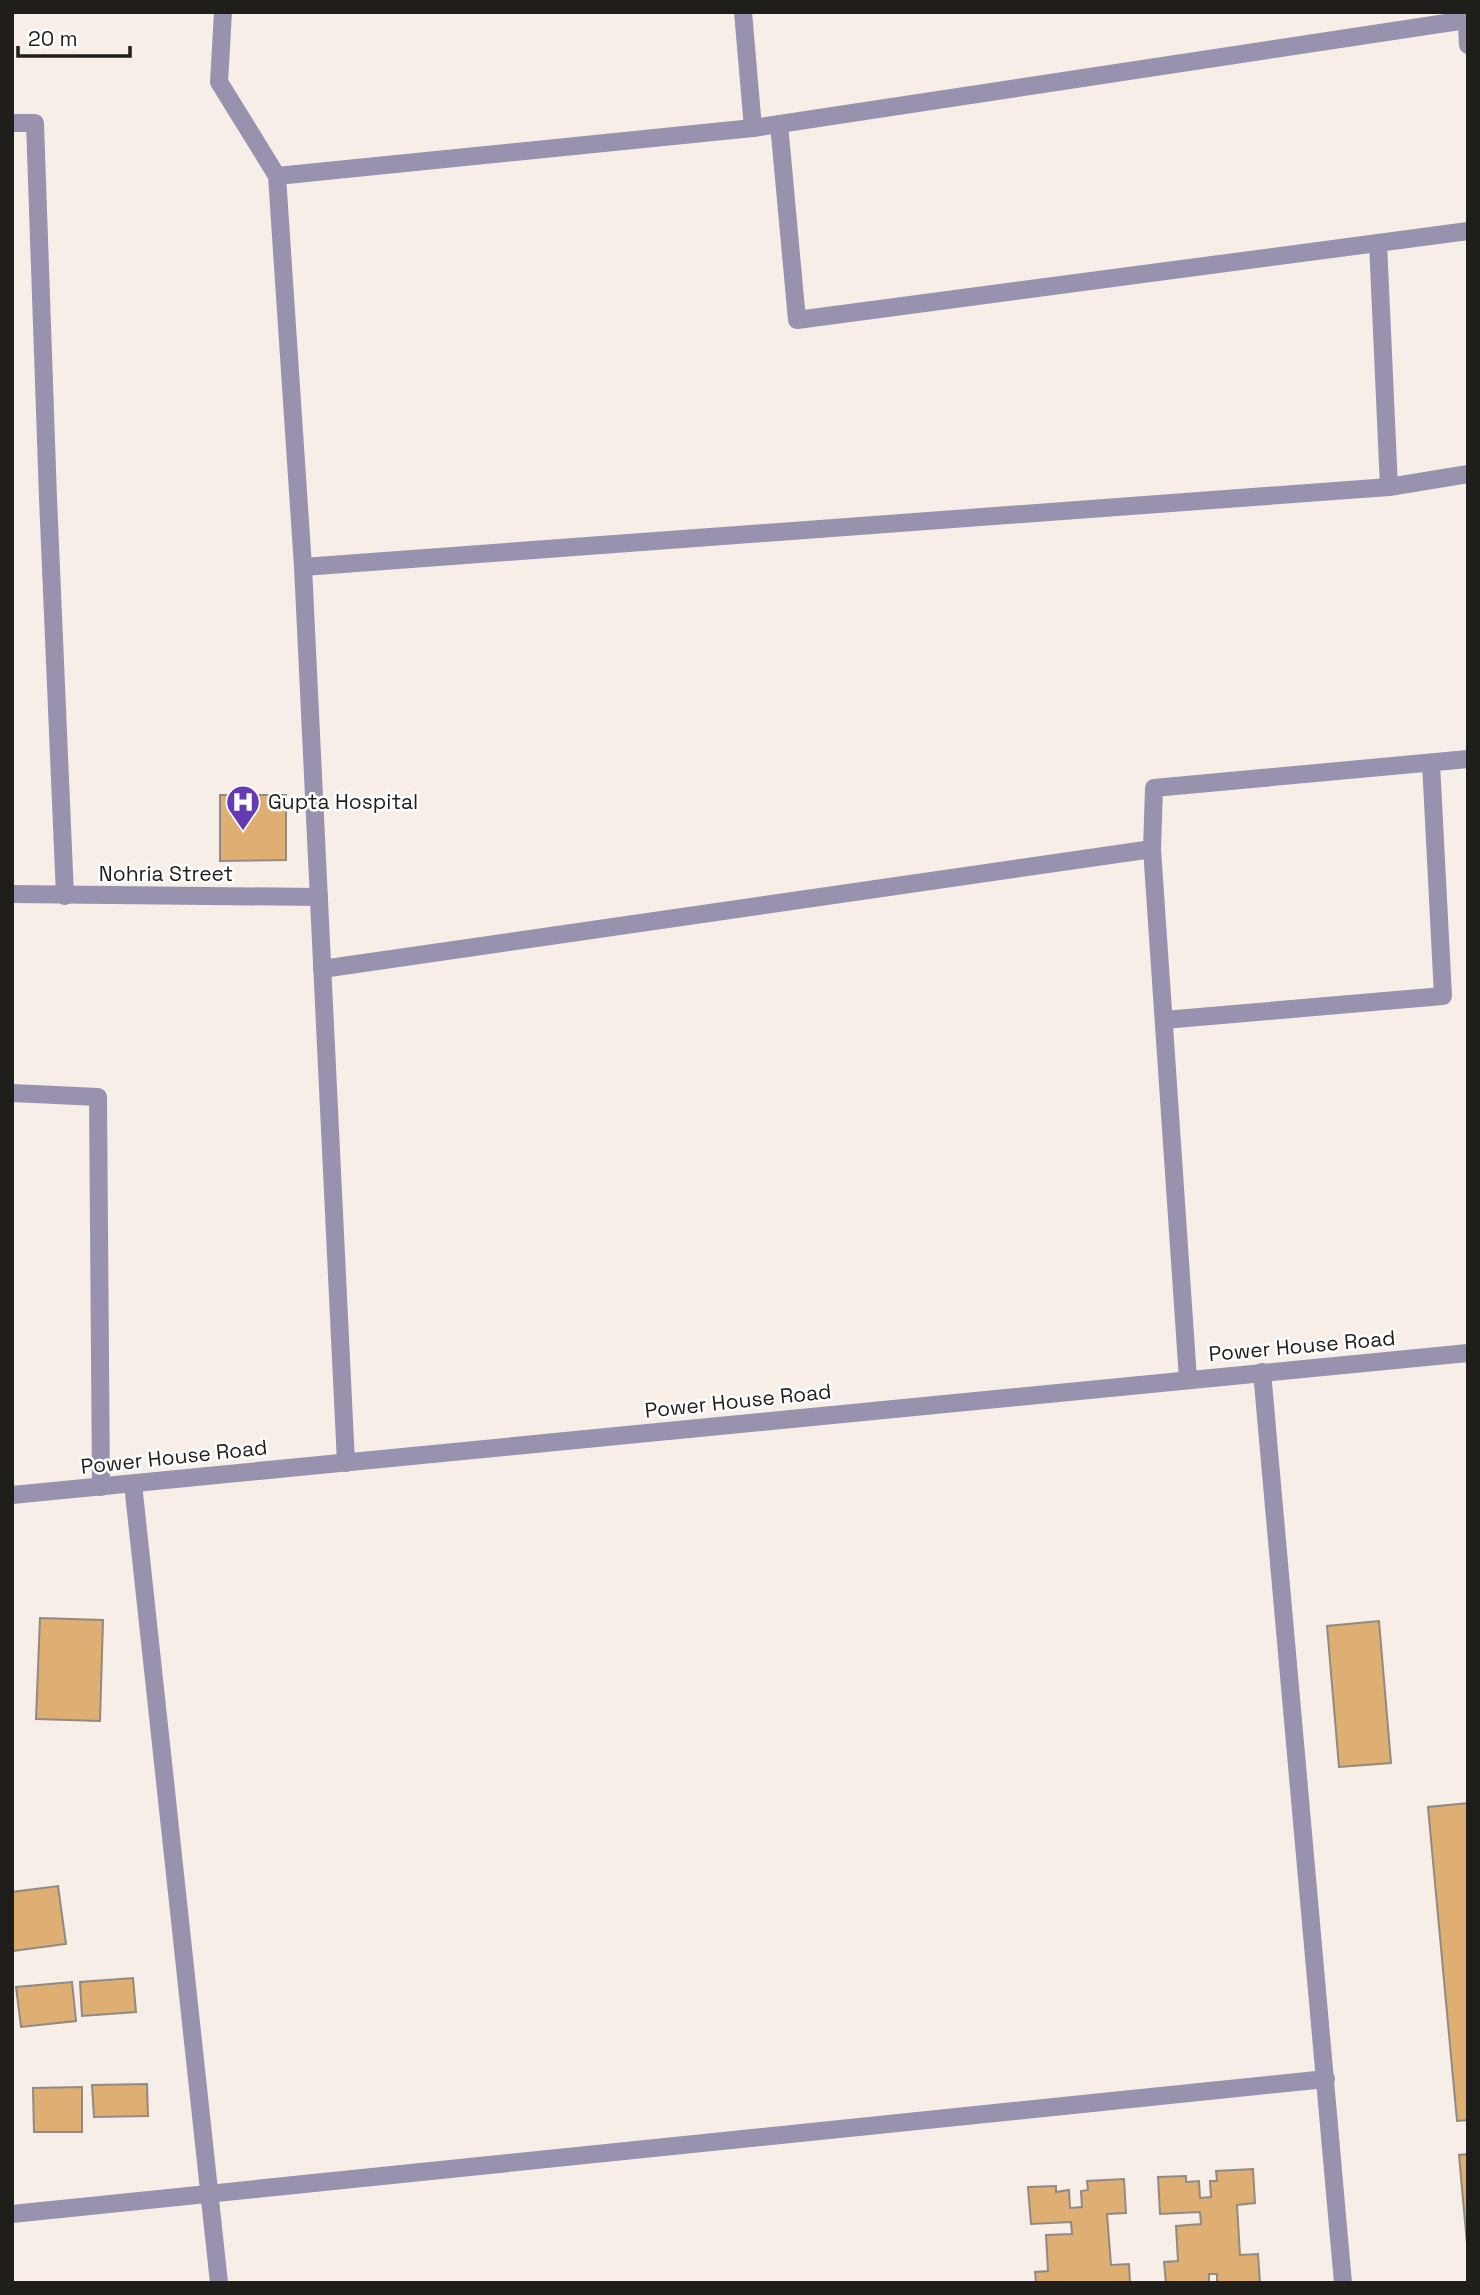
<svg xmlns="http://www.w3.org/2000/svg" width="1480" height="2295" viewBox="0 0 1480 2295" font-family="'Space Grotesk',sans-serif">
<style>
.building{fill:#deae73;stroke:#918a82;stroke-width:2}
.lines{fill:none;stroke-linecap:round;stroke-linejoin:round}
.minor{stroke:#9892af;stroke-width:18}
.tertiary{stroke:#9892af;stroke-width:18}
.labels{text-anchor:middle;stroke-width:5;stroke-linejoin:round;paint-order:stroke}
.poi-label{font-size:21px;fill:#201e1b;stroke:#fff;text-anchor:start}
.street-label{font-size:21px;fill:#201e1b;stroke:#fff}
</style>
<rect width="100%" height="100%" fill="#f7efe7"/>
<!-- building -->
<g class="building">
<polygon points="220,795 286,795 286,860 220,861"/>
<polygon points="40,1618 103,1620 100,1721 36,1719"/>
<polygon points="1379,1621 1391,1763 1339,1767 1327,1626"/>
<polygon points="1468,1803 1468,2120 1457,2121 1428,1807"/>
<polygon points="58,1886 66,1944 12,1951 12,1892"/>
<polygon points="133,1978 136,2012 82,2016 80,1982"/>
<polygon points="72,1982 76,2021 21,2027 16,1987"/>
<polygon points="147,2084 148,2116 94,2117 92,2085"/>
<polygon points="82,2087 82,2132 34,2132 33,2088"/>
<polygon points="1468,2154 1468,2255 1459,2155"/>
<polygon points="1253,2169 1255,2203 1237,2205 1240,2255 1258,2254 1260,2283 1217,2283 1217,2274 1209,2274 1209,2283 1166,2283 1164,2262 1178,2261 1176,2226 1201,2224 1200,2212 1160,2214 1158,2177 1186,2176 1186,2182 1199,2181 1200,2198 1211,2197 1210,2181 1217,2181 1216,2171"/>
<polygon points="1124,2179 1126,2213 1107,2214 1111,2265 1129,2264 1130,2283 1036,2283 1035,2272 1048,2271 1046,2235 1072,2234 1071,2222 1031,2224 1028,2187 1056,2186 1056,2192 1069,2190 1070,2208 1082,2207 1081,2191 1088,2190 1087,2181"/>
</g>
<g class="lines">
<!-- minor -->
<g class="minor">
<polyline points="223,12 219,82 277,176 303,567 346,1463"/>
<polyline points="743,12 753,128"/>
<polyline points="1466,12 1468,45"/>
<polyline points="12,123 35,123 48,498 65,896"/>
<polyline points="779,124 797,320 1468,231"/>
<polyline points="277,176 753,128 1466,20"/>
<polyline points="1378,243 1389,487"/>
<polyline points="303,567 1389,487 1468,474"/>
<polyline points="12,894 319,897"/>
<polyline points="322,969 1152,849"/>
<polyline points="1164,1020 1443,996 1431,763"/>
<polyline points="12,1093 98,1097 101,1487"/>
<polyline points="1188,1379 1152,849 1154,788 1468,759"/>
</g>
<!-- tertiary -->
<g class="tertiary">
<polyline points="1262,1372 1343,2283"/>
<polyline points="133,1484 219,2283"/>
<polyline points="12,1495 1468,1353"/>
<polyline points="12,2214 1326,2079"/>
</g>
</g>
<!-- icons -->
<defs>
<g id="hospital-pin" transform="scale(1.75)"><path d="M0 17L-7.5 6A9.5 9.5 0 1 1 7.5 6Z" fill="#653ab2" stroke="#fff"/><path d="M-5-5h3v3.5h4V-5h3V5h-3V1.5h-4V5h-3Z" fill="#fff"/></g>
</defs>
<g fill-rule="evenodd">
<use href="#hospital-pin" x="243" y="802"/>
</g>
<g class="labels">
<!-- poi labels -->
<g class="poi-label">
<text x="268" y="809">Gupta Hospital</text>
</g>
<!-- street labels -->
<g class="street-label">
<text x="166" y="881">Nohria Street</text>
<text transform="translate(1302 1346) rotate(-5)" y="7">Power House Road</text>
<text transform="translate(738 1401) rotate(-6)" y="7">Power House Road</text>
<text transform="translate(174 1457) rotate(-6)" y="7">Power House Road</text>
</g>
</g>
<!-- border -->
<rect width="1480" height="2295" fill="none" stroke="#201e1b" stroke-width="28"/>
<!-- scale -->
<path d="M18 46v10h112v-10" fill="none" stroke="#201e1b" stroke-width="3.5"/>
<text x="28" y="46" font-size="21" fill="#201e1b" stroke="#ffffff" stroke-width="5" paint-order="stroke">20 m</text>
</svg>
